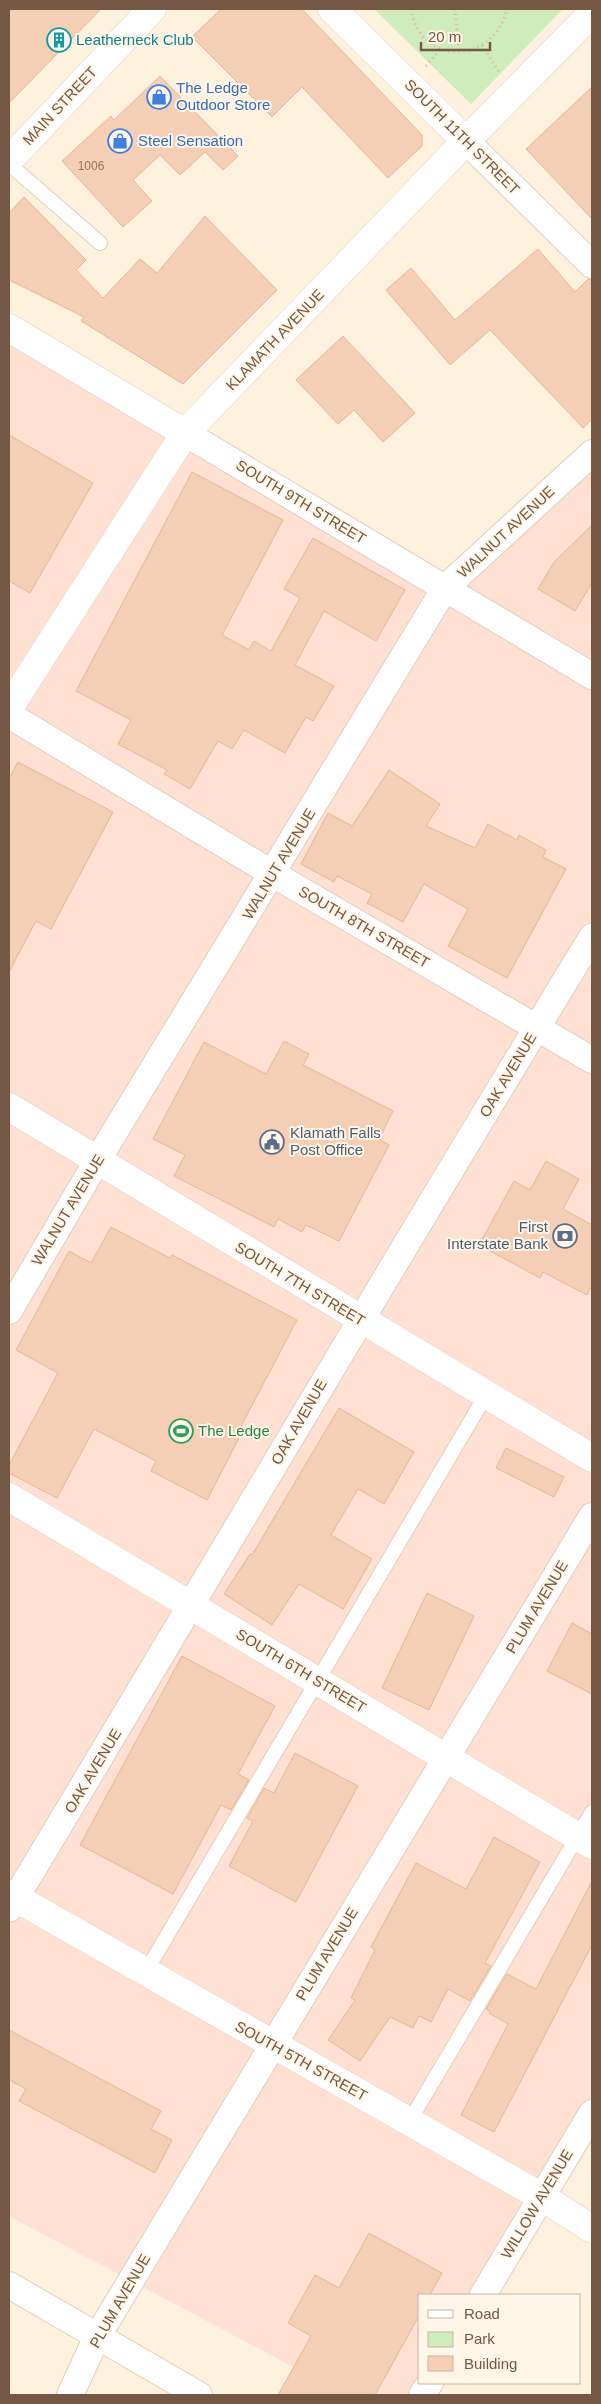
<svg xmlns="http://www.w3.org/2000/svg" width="601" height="2404" viewBox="0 0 601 2404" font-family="Arial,sans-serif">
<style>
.commercial{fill:#ffe0d2}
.green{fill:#cfecbd}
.building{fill:#f5cfb5;stroke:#e8b694}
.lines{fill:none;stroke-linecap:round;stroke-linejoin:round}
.service-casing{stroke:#e2cebb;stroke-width:16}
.minor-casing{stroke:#e2cebb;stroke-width:28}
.tertiary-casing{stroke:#e2cebb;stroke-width:29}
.secondary-casing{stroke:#ead1ba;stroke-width:29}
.path{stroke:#d9b398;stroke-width:3;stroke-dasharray:1 4;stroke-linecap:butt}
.service{stroke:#fff;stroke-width:14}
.minor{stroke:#fff;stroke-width:26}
.tertiary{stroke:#fff;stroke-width:28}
.secondary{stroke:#fff;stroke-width:28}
.labels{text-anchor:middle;stroke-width:4;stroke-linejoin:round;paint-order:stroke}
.number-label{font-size:12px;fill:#957561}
.culture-label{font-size:15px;fill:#0d838f;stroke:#fff6e7;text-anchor:start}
.shop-label{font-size:15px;fill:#366cbe;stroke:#fff6e7;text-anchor:start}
.street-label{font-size:15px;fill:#755745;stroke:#fff6e7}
.service-label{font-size:15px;fill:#4e5e75;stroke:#fff6e7;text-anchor:start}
.leisure-label{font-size:15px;fill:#27864d;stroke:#fff6e7;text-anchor:start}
</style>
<rect width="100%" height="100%" fill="#fef2df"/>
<!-- commercial -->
<polygon class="commercial" points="9,329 445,588 592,453 592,2110 482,2295 420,2295 420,2383 422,2395 346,2395 9,2216"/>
<!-- green -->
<polygon class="green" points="374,9 563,9 471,104"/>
<!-- building -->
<g class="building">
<polygon points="9,9 101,9 9,103"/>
<polygon points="221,9 302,9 422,135 422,146 388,178 302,87 272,117 192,37"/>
<polygon points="160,76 238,156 223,170 205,152 180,175 160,155 133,180 152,201 123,227 62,161 111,116 114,120"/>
<polygon points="592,87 592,219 526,149"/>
<polygon points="24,197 86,260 76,270 103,298 140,259 157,273 205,216 277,290 183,384 81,321 84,317 9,280 9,213"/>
<polygon points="538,249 575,292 588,279 592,280 592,419 583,428 490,330 450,365 386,290 411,268 455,320"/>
<polygon points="343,336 415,413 383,442 354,410 338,424 296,380"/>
<polygon points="9,435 93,483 30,593 9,581"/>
<polygon points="192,472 283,520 222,635 249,650 254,641 271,651 300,598 284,589 313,538 405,590 376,641 324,611 295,665 334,686 313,721 306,717 285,753 244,730 232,749 218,741 190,789 164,774 167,770 118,744 131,720 76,691"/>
<polygon points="592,525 592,583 575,611 538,589 554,562"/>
<polygon points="18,762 113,812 51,929 36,921 9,972 9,779"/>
<polygon points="389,770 440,804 426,826 475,848 488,824 517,840 519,835 546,850 543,857 566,869 507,978 448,946 468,909 424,884 403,922 367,903 372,894 337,876 334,882 301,864 328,813 352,826"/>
<polygon points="284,1041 309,1054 303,1065 393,1111 379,1139 389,1145 339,1241 306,1225 302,1232 278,1219 274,1227 174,1176 185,1155 153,1139 204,1042 266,1074"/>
<polygon points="546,1161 579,1179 563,1209 592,1225 592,1285 587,1295 543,1272 540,1278 479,1245 514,1181 530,1190"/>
<polygon points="111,1227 170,1258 172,1255 297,1320 238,1432 241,1434 207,1500 151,1471 156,1461 94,1429 57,1498 9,1473 9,1465 58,1373 16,1350 69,1251 91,1263"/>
<polygon points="339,1408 414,1452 384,1504 358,1489 331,1535 372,1559 343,1609 299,1584 272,1625 224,1594 250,1554 252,1555"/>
<polygon points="506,1448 564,1477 554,1497 496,1468"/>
<polygon points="427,1593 474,1616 429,1710 382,1688"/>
<polygon points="572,1623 592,1634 592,1694 547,1671"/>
<polygon points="182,1656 275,1706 238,1774 249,1780 231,1810 221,1805 173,1894 80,1845"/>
<polygon points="295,1753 358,1786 296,1902 229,1866 253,1821 247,1818 264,1788 274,1793"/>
<polygon points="494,1837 540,1862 485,1963 491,1966 470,2001 448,1989 431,2022 419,2016 413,2028 390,2017 360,2061 328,2040 355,2000 351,1998 375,1950 371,1947 416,1863 466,1889"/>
<polygon points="592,1881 592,1945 494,2132 461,2115 508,2024 489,2013 490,2011 486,2009 507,1974 536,1989"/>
<polygon points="9,2030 161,2111 151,2129 172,2140 155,2173 19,2101 26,2089 9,2080"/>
<polygon points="369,2233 442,2273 430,2295 420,2295 420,2314 375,2395 278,2395 311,2336 288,2323 315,2275 339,2288"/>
</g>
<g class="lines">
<!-- service casing -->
<g class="service-casing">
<g id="service">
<polyline points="9,164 100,243"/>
<polyline points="145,1973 486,1395"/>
<polyline points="409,2122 592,1812"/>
</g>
</g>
<!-- minor casing -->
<g class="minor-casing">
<g id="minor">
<polyline points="466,141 592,265"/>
<polyline points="185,433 592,676"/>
<polyline points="9,715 290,884 592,1060"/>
<polyline points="9,1311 97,1161 445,588 592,453"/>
<path d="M9,1909C204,1585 395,1259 592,937"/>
<polyline points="9,2285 199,2395"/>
<polyline points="483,2295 592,2113"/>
<polyline points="70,2395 97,2337 592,1516"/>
<polyline points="422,2395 430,2383"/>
</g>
</g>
<!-- tertiary casing -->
<g class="tertiary-casing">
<g id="tertiary">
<polyline points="466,141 592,13"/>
<polyline points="9,160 152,9"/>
<polyline points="9,328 185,433"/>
<polyline points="9,1107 592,1458"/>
</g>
</g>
<!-- secondary casing -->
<g class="secondary-casing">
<g id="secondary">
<polyline points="9,708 185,433 466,141 332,9"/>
<polyline points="9,1497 592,1845"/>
<polyline points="9,1894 542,2197 592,2229"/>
</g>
</g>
<!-- path -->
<g class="path">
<path d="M411,9C420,66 493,66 507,9"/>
<polyline points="455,9 459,51"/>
<polyline points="482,45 499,72"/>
<polyline points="426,66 441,48"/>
</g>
<!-- service -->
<use href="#service" class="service"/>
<!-- minor -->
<use href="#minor" class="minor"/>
<!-- tertiary -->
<use href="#tertiary" class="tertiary"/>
<!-- secondary -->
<use href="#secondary" class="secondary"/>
</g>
<!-- icons -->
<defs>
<g id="building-ring" transform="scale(1.25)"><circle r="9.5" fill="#fff6e7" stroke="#0f9aa8" stroke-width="1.5"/><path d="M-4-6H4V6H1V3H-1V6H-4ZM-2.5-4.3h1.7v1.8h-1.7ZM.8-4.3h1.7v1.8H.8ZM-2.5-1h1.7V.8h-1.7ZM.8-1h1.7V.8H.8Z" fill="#0f9aa8"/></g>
<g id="shop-ring" transform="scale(1.25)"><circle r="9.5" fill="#fff6e7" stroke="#3f7fe0" stroke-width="1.5"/><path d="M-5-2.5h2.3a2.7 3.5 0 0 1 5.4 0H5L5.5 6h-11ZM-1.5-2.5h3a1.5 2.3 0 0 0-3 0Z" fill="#3f7fe0"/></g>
<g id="civic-ring" transform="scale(1.25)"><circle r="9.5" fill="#fff6e7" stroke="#5c6f8a" stroke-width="1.5"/><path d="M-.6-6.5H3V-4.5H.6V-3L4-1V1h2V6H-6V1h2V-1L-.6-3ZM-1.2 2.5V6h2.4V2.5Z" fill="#5c6f8a"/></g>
<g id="bank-ring" transform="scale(1.25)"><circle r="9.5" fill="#fff6e7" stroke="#5c6f8a" stroke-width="1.5"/><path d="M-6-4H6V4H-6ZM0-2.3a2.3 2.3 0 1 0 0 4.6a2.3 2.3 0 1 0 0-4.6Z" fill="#5c6f8a"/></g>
<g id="stadium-ring" transform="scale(1.25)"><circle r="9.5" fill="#fff6e7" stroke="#2e9e5b" stroke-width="1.5"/><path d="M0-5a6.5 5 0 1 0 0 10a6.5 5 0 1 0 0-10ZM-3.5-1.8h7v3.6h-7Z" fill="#2e9e5b"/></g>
</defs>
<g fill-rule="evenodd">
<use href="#building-ring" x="59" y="40"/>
<use href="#shop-ring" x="159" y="97"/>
<use href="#shop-ring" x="120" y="141"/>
<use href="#civic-ring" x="272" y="1142"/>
<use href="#bank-ring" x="565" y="1236"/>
<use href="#stadium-ring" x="181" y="1431"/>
</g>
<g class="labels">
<!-- number labels -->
<g class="number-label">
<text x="91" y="170">1006</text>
</g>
<!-- culture labels -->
<g class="culture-label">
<text x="76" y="45">Leatherneck Club</text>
</g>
<!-- shop labels -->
<g class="shop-label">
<text x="176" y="93">The Ledge<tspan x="176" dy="17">Outdoor Store</tspan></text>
<text x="138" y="146">Steel Sensation</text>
</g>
<!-- street labels -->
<g class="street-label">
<text transform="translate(60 106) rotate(-47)" y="5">MAIN STREET</text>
<text transform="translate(462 137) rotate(45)" y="5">SOUTH 11TH STREET</text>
<text transform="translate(275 340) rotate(-46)" y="5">KLAMATH AVENUE</text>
<text transform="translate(301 502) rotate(31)" y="5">SOUTH 9TH STREET</text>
<text transform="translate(506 532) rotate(-43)" y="5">WALNUT AVENUE</text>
<text transform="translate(279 864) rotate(-59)" y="5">WALNUT AVENUE</text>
<text transform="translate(364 927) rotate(30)" y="5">SOUTH 8TH STREET</text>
<text transform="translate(508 1075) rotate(-59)" y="5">OAK AVENUE</text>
<text transform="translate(68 1210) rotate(-59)" y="5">WALNUT AVENUE</text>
<text transform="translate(300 1284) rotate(31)" y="5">SOUTH 7TH STREET</text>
<text transform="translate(299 1422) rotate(-60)" y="5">OAK AVENUE</text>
<text transform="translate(537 1607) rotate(-59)" y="5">PLUM AVENUE</text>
<text transform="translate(301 1671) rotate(31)" y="5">SOUTH 6TH STREET</text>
<text transform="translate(93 1771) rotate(-59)" y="5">OAK AVENUE</text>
<text transform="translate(327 1954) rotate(-59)" y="5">PLUM AVENUE</text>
<text transform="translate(301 2061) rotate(29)" y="5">SOUTH 5TH STREET</text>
<text transform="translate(537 2204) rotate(-59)" y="5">WILLOW AVENUE</text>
<text transform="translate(120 2301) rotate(-60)" y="5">PLUM AVENUE</text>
</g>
<!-- service labels -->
<g class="service-label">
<text x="290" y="1138">Klamath Falls<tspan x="290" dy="17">Post Office</tspan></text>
<text x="548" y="1232" text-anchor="end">First<tspan x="548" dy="17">Interstate Bank</tspan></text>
</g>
<!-- leisure labels -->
<g class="leisure-label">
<text x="198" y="1436">The Ledge</text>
</g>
</g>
<!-- border -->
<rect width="601" height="2404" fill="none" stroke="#755745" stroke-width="20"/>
<!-- legend -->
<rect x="418" y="2294" width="162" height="90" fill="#fff6e7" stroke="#c8b6a6"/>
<rect x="428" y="2310" width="25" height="8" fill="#ffffff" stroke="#c8b6a6"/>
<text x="464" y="2319" font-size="15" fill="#755745">Road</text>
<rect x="428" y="2332" width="25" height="15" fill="#cfecbd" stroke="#c8b6a6"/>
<text x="464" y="2344" font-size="15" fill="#755745">Park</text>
<rect x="428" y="2356" width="25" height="15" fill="#f5cfb5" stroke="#c8b6a6"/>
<text x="464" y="2369" font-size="15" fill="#755745">Building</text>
<!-- scale -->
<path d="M421 42v8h69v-8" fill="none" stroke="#755745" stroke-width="2.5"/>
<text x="428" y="42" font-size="15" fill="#755745" stroke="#fff6e7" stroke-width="4" paint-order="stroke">20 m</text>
</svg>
